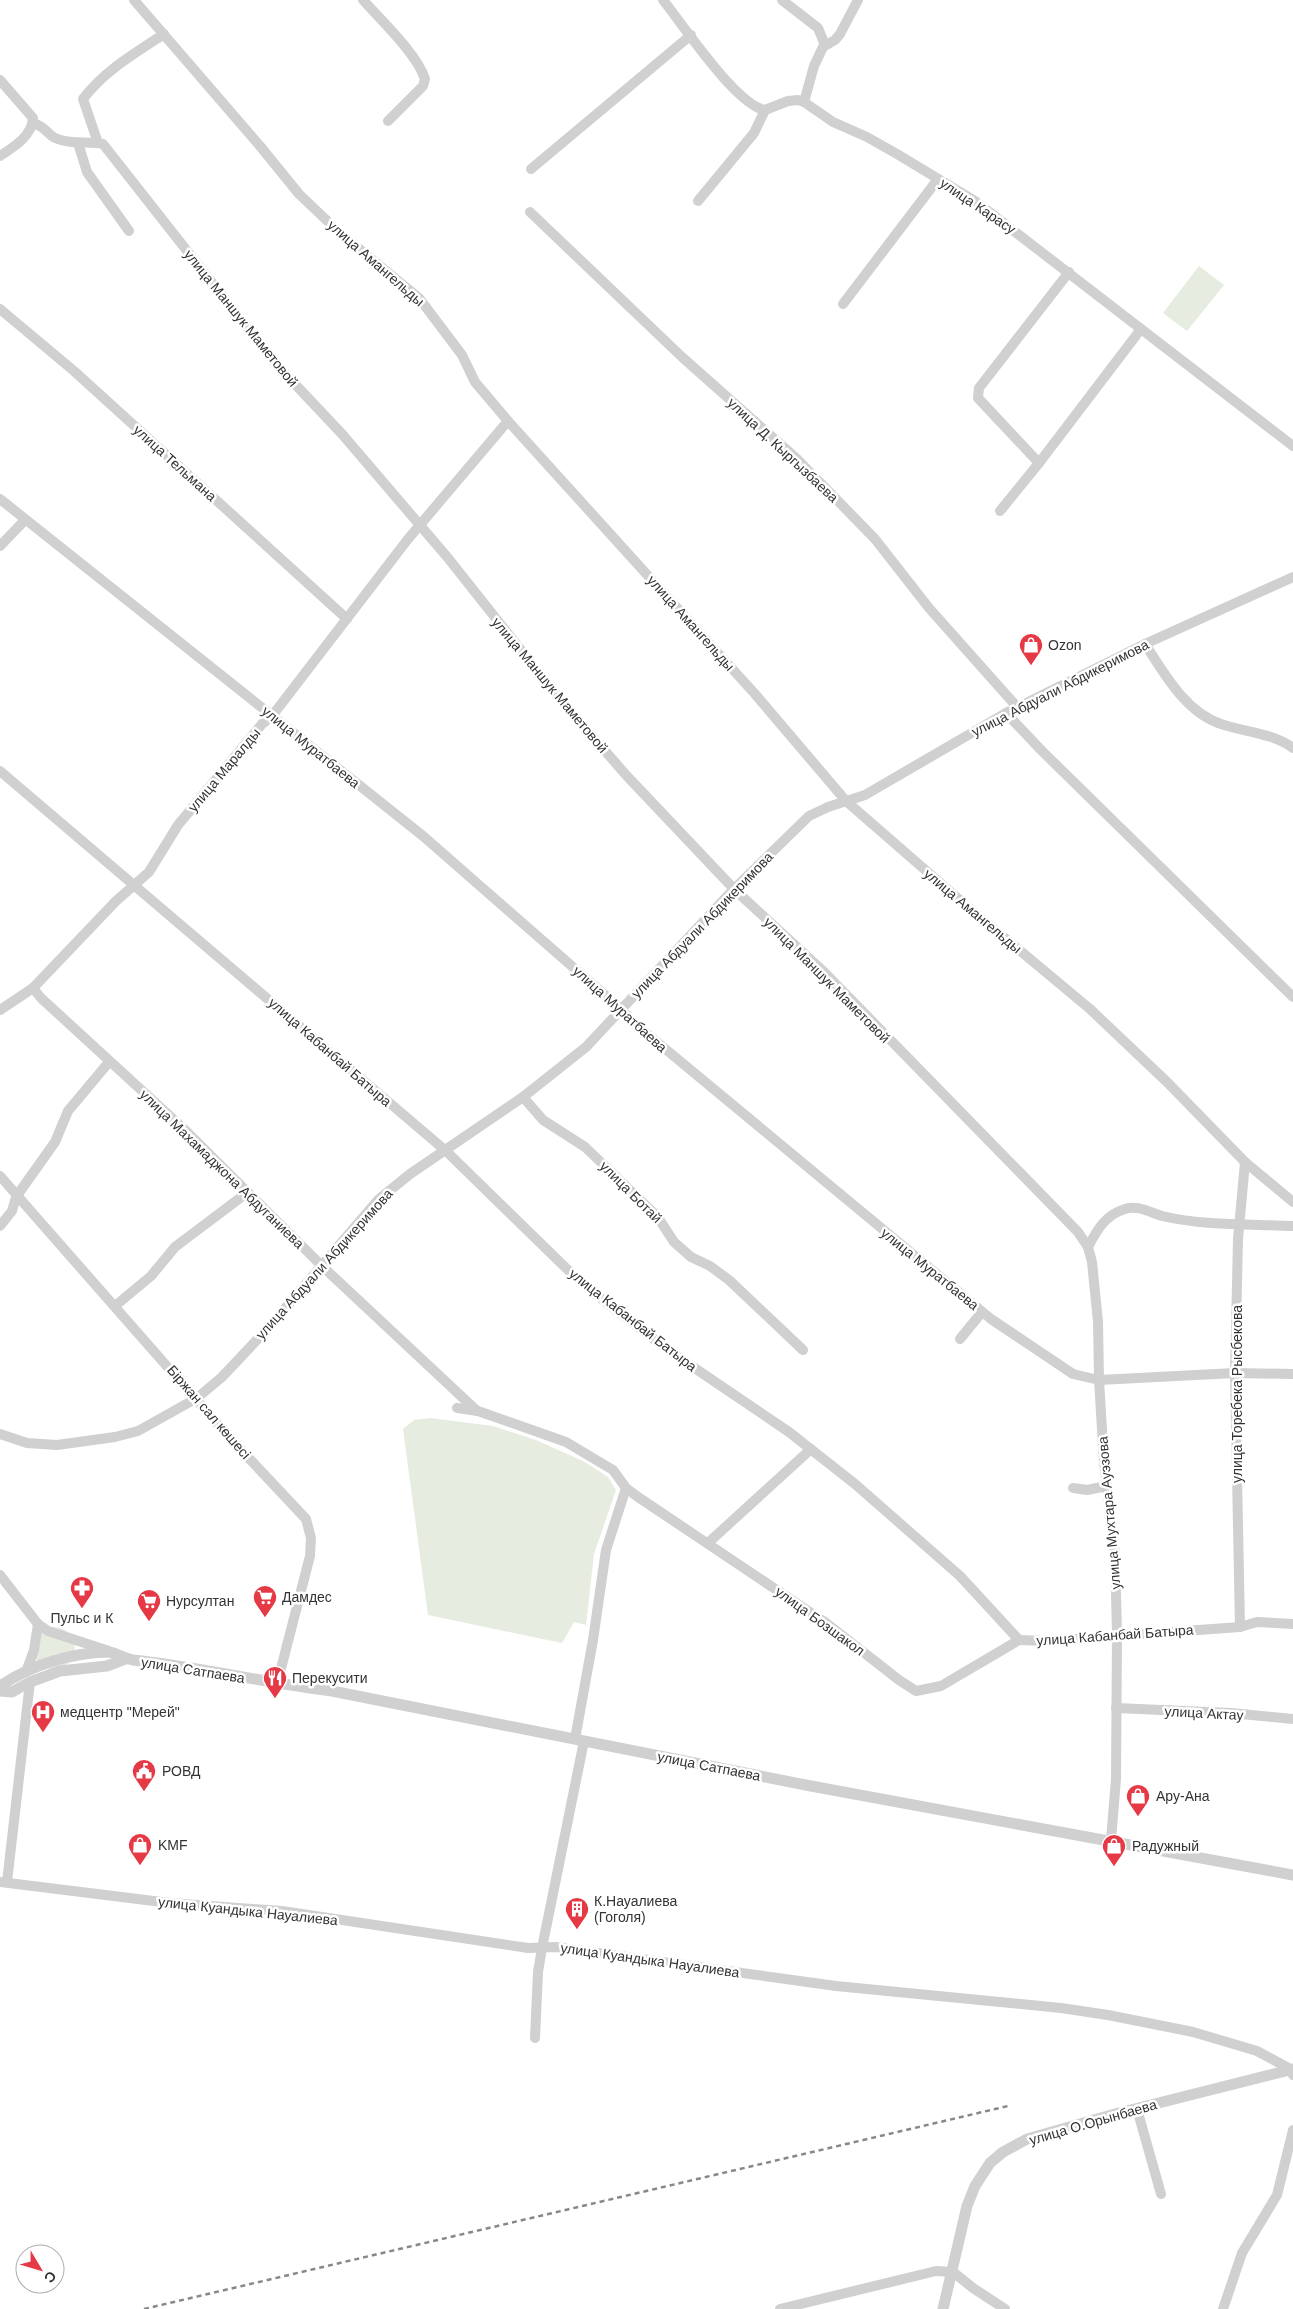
<svg xmlns="http://www.w3.org/2000/svg" width="1293" height="2309" viewBox="0 0 1293 2309" font-family="Arial,sans-serif">
<style>
.green{fill:#e6ecdf}
.lines{fill:none;stroke-linecap:round;stroke-linejoin:round}
.minor{stroke:#d0d0d0;stroke-width:10}
.tertiary{stroke:#d0d0d0;stroke-width:11}
.rail{stroke:#888;stroke-width:2.5;stroke-dasharray:5 4;stroke-linecap:butt}
.labels{text-anchor:middle;stroke-width:5;stroke-linejoin:round;paint-order:stroke}
.street-label{font-size:14px;fill:#333;stroke:#fff}
.poi-label{font-size:14px;fill:#333;stroke:#fff;text-anchor:start}
</style>
<rect width="100%" height="100%" fill="#fff"/>
<!-- green -->
<g class="green">
<polygon points="1199,266 1224,285 1187,331 1163,313"/>
<polygon points="430,1418 493,1426 536,1440 585,1462 608,1477 616,1490 594,1554 586,1625 574,1622 562,1643 428,1615 403,1429 414,1420"/>
<circle cx="54" cy="1648" r="21"/>
</g>
<g class="lines">
<!-- minor -->
<g class="minor">
<polyline points="134,0 260,146 299,194 341,234 419,298 462,355 475,382 508,421 755,694 846,801 969,908 1090,1009 1167,1082 1245,1162 1293,1202"/>
<path d="M363,0C381,20 417,54 425,79L423,86L388,121"/>
<path d="M663,0C683,25 736,105 765,110L788,101L798,100L804,102L833,122L867,137L897,154L975,201L1293,446"/>
<polyline points="782,0 818,28 825,45"/>
<path d="M0,80L33,118C32,136 14,147 0,156"/>
<polyline points="804,102 814,66 823,47 835,40 840,34 858,0"/>
<path d="M33,124C43,124 47,134 55,138C71,145 87,141 103,144L276,364L342,434L448,558L559,698L626,775L734,889L825,973L1078,1232L1088,1247L1092,1262L1098,1322L1099,1380L1104,1462L1115,1554L1117,1634L1116,1779L1111,1840"/>
<polyline points="78,143 87,172 129,231"/>
<path d="M98,143L83,99C104,71 135,53 164,34"/>
<polyline points="531,169 691,35"/>
<polyline points="698,201 754,133 765,110"/>
<polyline points="530,212 682,357 797,459 875,539 929,608 1017,707"/>
<polyline points="843,304 938,179"/>
<polyline points="0,309 74,371 347,619"/>
<polyline points="1039,463 978,398 979,388 1069,272"/>
<polyline points="0,499 423,836 621,1009 634,1023 991,1319 1073,1374 1099,1380 1235,1373 1293,1374"/>
<polyline points="1000,511 1039,463 1141,329"/>
<polyline points="0,546 25,520"/>
<path d="M1145,644C1164,673 1185,712 1221,724C1244,732 1273,733 1293,748"/>
<polyline points="1006,713 1041,750 1293,997"/>
<polyline points="0,771 446,1151 567,1269 598,1296 668,1350 789,1432 855,1484 960,1576 1019,1640 1047,1641 1240,1627 1257,1622 1293,1624"/>
<polyline points="33,988 41,998 186,1131 322,1266 477,1411"/>
<polyline points="0,1010 33,988 116,901 149,872 178,825 262,724 272,716 408,539 508,421"/>
<polyline points="523,1097 543,1120 585,1147 657,1216 674,1242 691,1257 710,1266 729,1280 803,1350"/>
<polyline points="0,1176 229,1437 306,1519 311,1538 310,1556 277,1684"/>
<polyline points="0,1226 12,1211 16,1197 55,1142 68,1111 109,1062"/>
<path d="M1088,1247C1097,1230 1105,1215 1125,1209C1138,1205 1149,1212 1162,1216C1205,1226 1249,1224 1293,1226"/>
<polyline points="115,1306 151,1276 175,1247 248,1192"/>
<polyline points="960,1339 982,1312"/>
<polyline points="457,1408 478,1411 566,1442 613,1470 626,1488 638,1497 826,1623 899,1680 916,1691 941,1686 1019,1640"/>
<polyline points="0,1434 27,1443 57,1445 115,1437 138,1431 197,1398 222,1377 270,1326 378,1200 410,1174 523,1097 586,1047 734,889 809,816 828,807 865,795 1006,713 1145,644 1293,577"/>
<polyline points="1073,1488 1087,1490 1107,1486"/>
<polyline points="708,1543 811,1449"/>
<polyline points="0,1575 38,1624 48,1631 109,1651"/>
<polyline points="1240,1627 1235,1373 1238,1239 1245,1162"/>
<polyline points="26,1672 34,1650 38,1624"/>
<polyline points="1116,1708 1231,1713 1293,1719"/>
<polyline points="575,1739 593,1640 606,1550 626,1488"/>
<polyline points="0,1882 170,1903 282,1911 528,1948 555,1947 836,1986 1061,2008 1108,2015 1193,2032 1257,2051 1292,2070 1293,2075"/>
<polyline points="7,1882 30,1682"/>
<polyline points="535,2038 538,1972 542,1948 584,1741"/>
<polyline points="1137,2109 1161,2194"/>
<polyline points="780,2309 936,2271 953,2272 973,2288 1005,2309"/>
<polyline points="1223,2309 1242,2253 1277,2195 1293,2130"/>
</g>
<!-- tertiary -->
<g class="tertiary">
<path d="M0,1686C31,1665 70,1653 108,1652C116,1652 124,1659 133,1660C200,1667 265,1683 332,1691L811,1786L1293,1875"/>
<polyline points="0,1691 12,1692 30,1682 60,1671 107,1666 125,1659"/>
<polyline points="943,2309 967,2206 975,2186 990,2163 1003,2152 1027,2139 1115,2114 1293,2069"/>
</g>
<!-- rail -->
<polyline class="rail" points="144,2309 1008,2106"/>
</g>
<!-- icons -->
<defs>
<g id="shop-pin" transform="scale(1.25)"><path d="M0 17L-7.5 6A9.5 9.5 0 1 1 7.5 6Z" fill="#e63946" stroke="#fff"/><path d="M-5-2.5h2.3a2.7 3.5 0 0 1 5.4 0H5L5.5 6h-11ZM-1.5-2.5h3a1.5 2.3 0 0 0-3 0Z" fill="#fff"/></g>
<g id="pharmacy-pin" transform="scale(1.25)"><path d="M0 17L-7.5 6A9.5 9.5 0 1 1 7.5 6Z" fill="#e63946" stroke="#fff"/><path d="M-2-6h4v4h4v4h-4v4h-4v-4h-4v-4h4Z" fill="#fff"/></g>
<g id="supermarket-pin" transform="scale(1.25)"><path d="M0 17L-7.5 6A9.5 9.5 0 1 1 7.5 6Z" fill="#e63946" stroke="#fff"/><path d="M-6-5.5h2.5l.6 2H6L4.5 2H-2.5L-4.4-4H-6ZM-1.5 3.2a1.3 1.3 0 1 0 .1 0ZM3 3.2a1.3 1.3 0 1 0 .1 0Z" fill="#fff"/></g>
<g id="restaurant-pin" transform="scale(1.25)"><path d="M0 17L-7.5 6A9.5 9.5 0 1 1 7.5 6Z" fill="#e63946" stroke="#fff"/><path d="M-5-6h1v4h1v-4h1v4h1v-4h1v5L-1.5 .5V6h-2V.5L-5-1ZM5-6V6H3V1.5H1.5Q1.5-4 5-6Z" fill="#fff"/></g>
<g id="hospital-pin" transform="scale(1.25)"><path d="M0 17L-7.5 6A9.5 9.5 0 1 1 7.5 6Z" fill="#e63946" stroke="#fff"/><path d="M-5-5h3v3.5h4V-5h3V5h-3V1.5h-4V5h-3Z" fill="#fff"/></g>
<g id="civic-pin" transform="scale(1.25)"><path d="M0 17L-7.5 6A9.5 9.5 0 1 1 7.5 6Z" fill="#e63946" stroke="#fff"/><path d="M-.6-6.5H3V-4.5H.6V-3L4-1V1h2V6H-6V1h2V-1L-.6-3ZM-1.2 2.5V6h2.4V2.5Z" fill="#fff"/></g>
<g id="building-pin" transform="scale(1.25)"><path d="M0 17L-7.5 6A9.5 9.5 0 1 1 7.5 6Z" fill="#e63946" stroke="#fff"/><path d="M-4-6H4V6H1V3H-1V6H-4ZM-2.5-4.3h1.7v1.8h-1.7ZM.8-4.3h1.7v1.8H.8ZM-2.5-1h1.7V.8h-1.7ZM.8-1h1.7V.8H.8Z" fill="#fff"/></g>
</defs>
<g fill-rule="evenodd">
<use href="#shop-pin" x="1031" y="645"/>
<use href="#pharmacy-pin" x="82" y="1588"/>
<use href="#supermarket-pin" x="265" y="1597"/>
<use href="#supermarket-pin" x="149" y="1601"/>
<use href="#restaurant-pin" x="275" y="1678"/>
<use href="#hospital-pin" x="43" y="1712"/>
<use href="#civic-pin" x="144" y="1771"/>
<use href="#shop-pin" x="1138" y="1796"/>
<use href="#shop-pin" x="140" y="1845"/>
<use href="#shop-pin" x="1114" y="1846"/>
<use href="#building-pin" x="577" y="1909"/>
</g>
<g class="labels">
<!-- street labels -->
<g class="street-label">
<text transform="translate(978 206) rotate(34)" y="5">улица Карасу</text>
<text transform="translate(376 263) rotate(41)" y="5">улица Амангельды</text>
<text transform="translate(241 318) rotate(51)" y="5">улица Маншук Маметовой</text>
<text transform="translate(783 450) rotate(43)" y="5">улица Д. Кыргызбаева</text>
<text transform="translate(175 463) rotate(42)" y="5">улица Тельмана</text>
<text transform="translate(691 623) rotate(48)" y="5">улица Амангельды</text>
<text transform="translate(550 685) rotate(50)" y="5">улица Маншук Маметовой</text>
<text transform="translate(1060 688) rotate(-27)" y="5">улица Абдуали Абдикеримова</text>
<text transform="translate(311 747) rotate(39)" y="5">улица Муратбаева</text>
<text transform="translate(224 770) rotate(-50)" y="5">улица Маралды</text>
<text transform="translate(973 911) rotate(40)" y="5">улица Амангельды</text>
<text transform="translate(702 925) rotate(-46)" y="5">улица Абдуали Абдикеримова</text>
<text transform="translate(827 980) rotate(45)" y="5">улица Маншук Маметовой</text>
<text transform="translate(620 1009) rotate(42)" y="5">улица Муратбаева</text>
<text transform="translate(330 1052) rotate(41)" y="5">улица Кабанбай Батыра</text>
<text transform="translate(222 1169) rotate(44)" y="5">улица Махамаджона Абдуганиева</text>
<text transform="translate(631 1192) rotate(45)" y="5">улица Ботай</text>
<text transform="translate(324 1264) rotate(-48)" y="5">улица Абдуали Абдикеримова</text>
<text transform="translate(930 1269) rotate(39)" y="5">улица Муратбаева</text>
<text transform="translate(633 1320) rotate(38)" y="5">улица Кабанбай Батыра</text>
<text transform="translate(1237 1394) rotate(-90)" y="5">улица Торебека Рысбекова</text>
<text transform="translate(209 1412) rotate(49)" y="5">Біржан сал көшесі</text>
<text transform="translate(1109 1513) rotate(-95)" y="5">улица Мухтара Ауэзова</text>
<text transform="translate(820 1621) rotate(36)" y="5">улица Бозшакол</text>
<text transform="translate(1115 1635) rotate(-4)" y="5">улица Кабанбай Батыра</text>
<text transform="translate(193 1670) rotate(9)" y="5">улица Сатпаева</text>
<text transform="translate(1204 1713) rotate(3)" y="5">улица Актау</text>
<text transform="translate(709 1766) rotate(11)" y="5">улица Сатпаева</text>
<text transform="translate(248 1911) rotate(6)" y="5">улица Куандыка Науалиева</text>
<text transform="translate(650 1960) rotate(8)" y="5">улица Куандыка Науалиева</text>
<text transform="translate(1093 2122) rotate(-16)" y="5">улица О.Орынбаева</text>
</g>
<!-- poi labels -->
<g class="poi-label">
<text x="1048" y="650">Ozon</text>
<text x="282" y="1602">Дамдес</text>
<text x="166" y="1606">Нурсултан</text>
<text x="82" y="1623" text-anchor="middle">Пульс и К</text>
<text x="292" y="1683">Перекусити</text>
<text x="60" y="1717">медцентр "Мерей"</text>
<text x="162" y="1776">РОВД</text>
<text x="1156" y="1801">Ару-Ана</text>
<text x="158" y="1850">KMF</text>
<text x="1132" y="1851">Радужный</text>
<text x="594" y="1906">К.Науалиева<tspan x="594" dy="16">(Гоголя)</tspan></text>
</g>
</g>
<!-- north arrow -->
<g transform="translate(40 2269) rotate(128)"><circle r="24" fill="#ffffff" stroke="#adadad"/>
<path d="M0-4L9 19L0 12L-9 19Z" fill="#e63946"/>
<text y="-8" font-size="14" font-weight="bold" text-anchor="middle" fill="#333333">С</text>
</g>
</svg>
